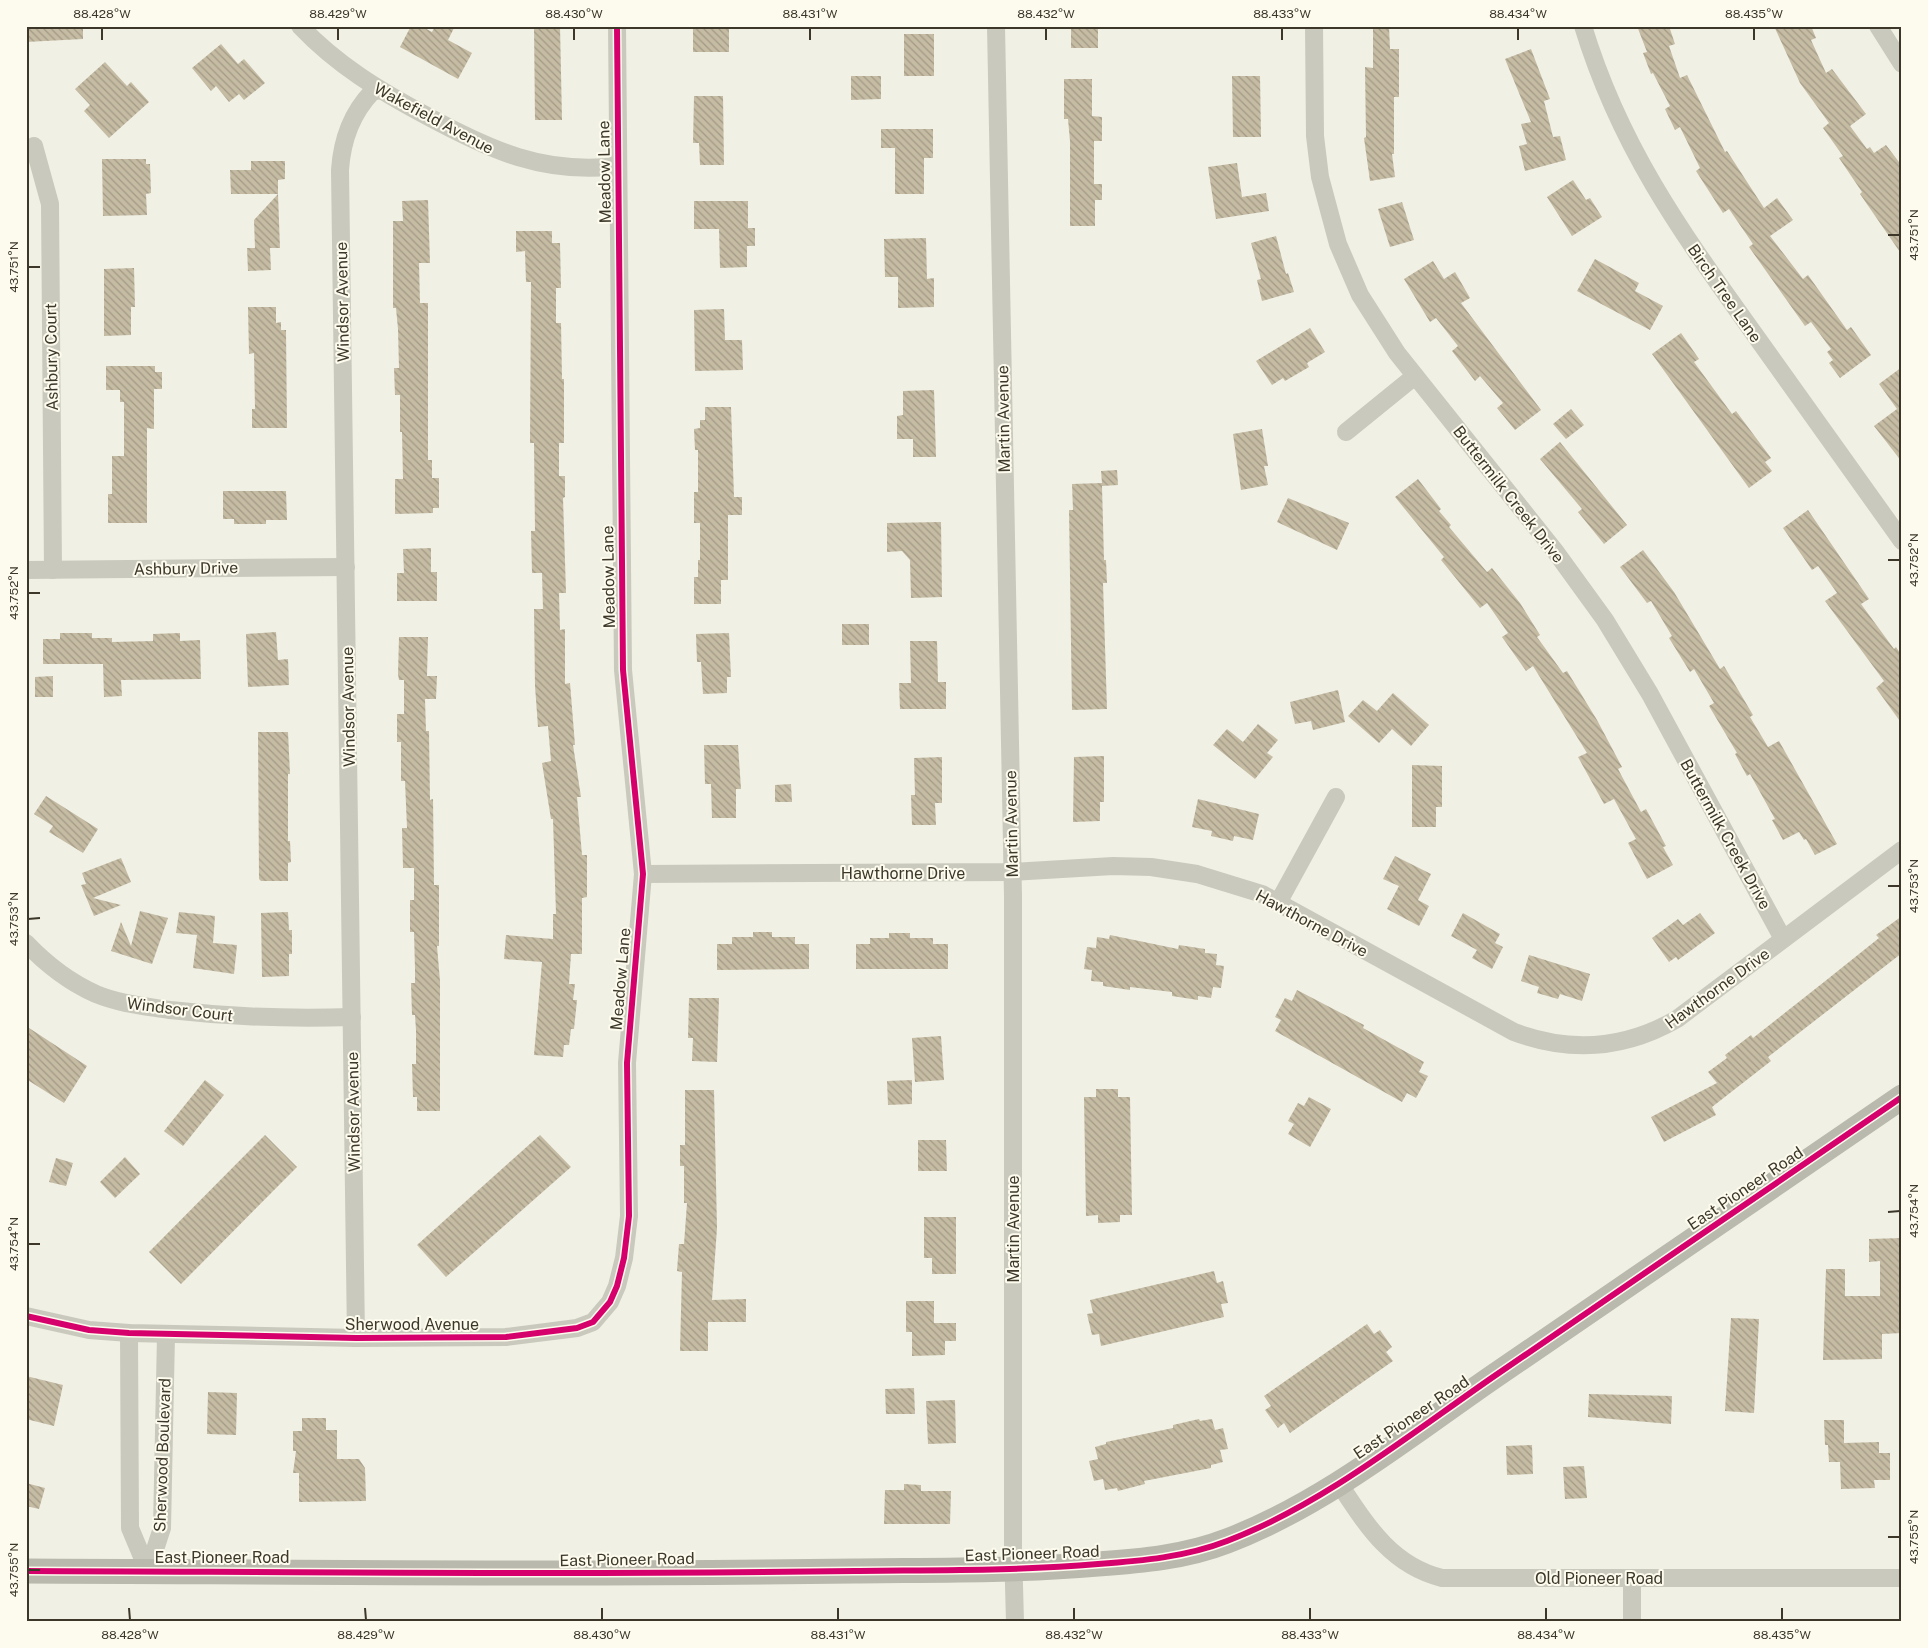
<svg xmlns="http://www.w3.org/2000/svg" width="1928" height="1648" viewBox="0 0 1928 1648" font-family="'Public Sans',sans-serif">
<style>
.building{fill:url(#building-back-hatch)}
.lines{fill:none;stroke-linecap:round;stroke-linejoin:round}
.minor{stroke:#cac9bd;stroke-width:18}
.secondary{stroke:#bab9ad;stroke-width:25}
.cycleway-casing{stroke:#fcfbed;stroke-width:9}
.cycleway{stroke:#d6006c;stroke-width:6}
.ticks{fill:none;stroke:#3c3729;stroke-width:2}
.labels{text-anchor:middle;stroke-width:4;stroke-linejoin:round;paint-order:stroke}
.street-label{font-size:16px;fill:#3c3729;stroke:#fcfbed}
.neatline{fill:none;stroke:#3c3729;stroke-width:2}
.ticks-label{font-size:12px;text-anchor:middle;fill:#3c3729}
</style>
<defs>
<pattern id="building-back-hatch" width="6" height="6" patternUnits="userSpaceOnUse" patternTransform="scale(1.25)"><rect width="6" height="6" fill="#c6bca4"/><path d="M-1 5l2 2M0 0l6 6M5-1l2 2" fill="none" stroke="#a29a86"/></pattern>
</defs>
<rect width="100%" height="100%" fill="#f0f0e4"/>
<!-- building -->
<g class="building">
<polygon points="26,26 83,26 83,39 26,42"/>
<polygon points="411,26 421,26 432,32 435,26 455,26 448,40 472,53 458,79 400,47"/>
<polygon points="534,26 560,26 562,120 535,120"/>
<rect x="693" y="26" width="36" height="26"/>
<rect x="1071" y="26" width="27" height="22"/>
<polygon points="1373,26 1389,26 1390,49 1399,49 1399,97 1394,97 1394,154 1392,154 1395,177 1370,181 1364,138 1366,137 1365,67 1373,68"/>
<polygon points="1637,26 1669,26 1675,44 1669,46 1680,78 1687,75 1725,152 1727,151 1764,208 1777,198 1793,220 1770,236 1803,279 1808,275 1847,330 1851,327 1871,355 1840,378 1829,363 1833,360 1827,352 1831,349 1811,322 1805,326 1749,247 1753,244 1729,209 1723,213 1696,171 1700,168 1680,127 1675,130 1665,109 1670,106 1653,73 1651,74 1643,53 1647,52"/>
<polygon points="1774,26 1811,26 1816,38 1811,40 1826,73 1832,69 1866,114 1850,126 1867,149 1870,147 1874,153 1886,145 1902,166 1902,255 1860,194 1862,192 1839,158 1843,156 1823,128 1829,123 1800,83"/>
<rect x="904" y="34" width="30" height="42"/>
<polygon points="221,44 238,64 244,59 265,83 244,100 239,94 229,102 216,86 211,91 192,68"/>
<polygon points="1531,49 1550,99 1544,101 1553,137 1560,136 1566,160 1525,171 1519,146 1527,144 1521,124 1531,122 1505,59"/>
<polygon points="105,62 127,86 131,82 149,102 109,138 84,111 90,105 75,89"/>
<polygon points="851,76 881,76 881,99 851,100"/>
<polygon points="1232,76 1260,76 1261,137 1233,137"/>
<polygon points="1064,79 1092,79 1092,116 1102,117 1102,141 1094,141 1094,184 1102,184 1102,200 1095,200 1095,226 1070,226 1070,141 1068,119 1064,119"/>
<polygon points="694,96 723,96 724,165 700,165 699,143 693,143"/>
<polygon points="881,129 933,129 933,158 924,158 924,194 895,194 895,148 881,148"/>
<polygon points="102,159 146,159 146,164 150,164 151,193 146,194 147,215 103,216"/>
<polygon points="251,161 285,161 285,179 278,180 278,194 231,194 230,170 251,170"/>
<polygon points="1237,163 1242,197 1266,193 1269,211 1216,219 1208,167"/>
<polygon points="1573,180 1586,200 1590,198 1602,217 1572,236 1547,197"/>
<polygon points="278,194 280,248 270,248 271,270 248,271 247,248 255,248 254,220"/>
<polygon points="428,200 430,263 419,263 420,303 428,303 428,460 432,460 432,478 439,478 439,508 433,508 433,513 395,514 395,479 403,479 402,432 400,432 400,395 395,395 394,368 399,368 398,329 396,308 393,308 393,221 403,221 402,201"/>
<polygon points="694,201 748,201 748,228 755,228 755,246 747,246 747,267 720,268 719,229 694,229"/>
<polygon points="1402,202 1414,240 1390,247 1378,209"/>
<polygon points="516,231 552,231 552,243 560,243 561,288 556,288 556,323 561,323 562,379 564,379 564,443 559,443 559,476 565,476 565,497 563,498 566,593 559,593 560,630 565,629 565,684 570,683 575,745 573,745 581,797 577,797 582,855 587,855 587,897 582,898 582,954 571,954 569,984 575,984 573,1000 577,1000 574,1029 571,1029 569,1045 564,1045 563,1057 534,1055 542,962 504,959 506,935 553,939 553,914 556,914 553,819 551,819 542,763 551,761 548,726 538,727 535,686 534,609 543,609 542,573 532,573 531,531 535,531 534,443 530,443 531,282 526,282 525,251 516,252"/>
<polygon points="1276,236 1286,274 1288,273 1294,292 1262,301 1257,280 1261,279 1251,243"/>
<polygon points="926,238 927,279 934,278 934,307 898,308 898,277 885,277 884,239"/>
<polygon points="1595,259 1639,283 1635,291 1663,306 1650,330 1577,291"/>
<polygon points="1433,261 1444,279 1455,272 1470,298 1461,303 1541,410 1515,430 1497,408 1503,403 1480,376 1475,381 1452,351 1458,346 1436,318 1430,322 1404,279"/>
<polygon points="134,268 135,307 131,307 131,335 104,336 104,269"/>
<polygon points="248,307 276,307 276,323 281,322 281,330 286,330 287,428 252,428 252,409 255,409 254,353 249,354"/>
<polygon points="724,309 725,340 742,340 743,370 695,371 694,310"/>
<polygon points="1310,328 1325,352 1307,363 1309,367 1285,381 1283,378 1272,385 1256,361"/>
<polygon points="1681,333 1699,359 1694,362 1732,414 1736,411 1771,458 1765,462 1772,471 1749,488 1652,354"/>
<polygon points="106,366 155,366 155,372 162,372 162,389 154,389 154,429 147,428 147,523 108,523 108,494 112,494 112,456 124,456 124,402 120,402 120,390 106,390"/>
<polygon points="1902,367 1902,462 1874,426 1897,409 1879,384"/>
<polygon points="934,390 936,457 913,457 913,439 897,439 897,416 903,415 903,391"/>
<polygon points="705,407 731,407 734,497 742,497 742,515 728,515 728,580 721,580 721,604 694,604 694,577 698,577 698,560 700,560 700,523 694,523 694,492 698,492 698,450 695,450 694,429 700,428 700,420 705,420"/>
<polygon points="1571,409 1584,425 1566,439 1553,424"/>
<polygon points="1262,429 1268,466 1264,466 1268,485 1241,490 1233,434"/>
<polygon points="1560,442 1627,525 1604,544 1578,512 1582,509 1540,459"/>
<polygon points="1117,470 1118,485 1102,486 1104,560 1106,560 1107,583 1103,583 1107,709 1072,710 1069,510 1073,510 1072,484 1102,483 1101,471"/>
<polygon points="1418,479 1441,509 1439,511 1451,525 1449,527 1487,572 1492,568 1520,603 1540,635 1537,637 1563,673 1567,671 1597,720 1622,767 1618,769 1641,812 1646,809 1666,846 1663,847 1673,865 1647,879 1628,843 1636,839 1614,799 1604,804 1578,757 1587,753 1533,666 1526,671 1502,637 1508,633 1487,603 1480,608 1441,560 1444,557 1395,497"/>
<polygon points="223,491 286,491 287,520 266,520 266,524 234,524 234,519 223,519"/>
<polygon points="1288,498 1349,523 1337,550 1277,522"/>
<polygon points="1808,510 1869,599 1861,604 1894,649 1896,647 1902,656 1902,724 1876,688 1884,681 1825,601 1837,593 1818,566 1812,570 1783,528"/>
<polygon points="941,522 942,597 911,598 910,560 902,551 887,552 887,523"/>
<polygon points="431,548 431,572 437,572 437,601 397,601 397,573 404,573 403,549"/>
<polygon points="1643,550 1674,592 1720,669 1724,666 1753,715 1750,717 1768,747 1779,741 1837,844 1815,855 1806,839 1804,840 1799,832 1783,840 1772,820 1775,819 1750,774 1747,776 1735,754 1737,753 1709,706 1714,703 1694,669 1690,672 1669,638 1672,636 1651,601 1647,603 1620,567"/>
<rect x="842" y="624" width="27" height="21"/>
<polygon points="276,632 278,660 288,659 289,685 248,687 246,634"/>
<polygon points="60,633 92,633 92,638 112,638 112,642 153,641 153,634 180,633 180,641 200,640 201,679 121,680 122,696 104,697 103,664 43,664 43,639 60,639"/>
<polygon points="729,633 731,677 727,677 727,693 703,694 701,662 697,662 696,634"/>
<polygon points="399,637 428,637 427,676 437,676 436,699 425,699 426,731 429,731 430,800 433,799 434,885 439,885 439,946 437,946 440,981 440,1111 417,1111 417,1097 413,1097 412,1064 416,1064 416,1030 415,1015 412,1015 411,983 415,983 415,969 414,932 410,932 410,900 414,900 414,868 403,868 402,828 407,828 405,781 401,781 401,742 397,742 397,714 404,714 404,680 399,680 398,674"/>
<polygon points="910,641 937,641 938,682 946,682 946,709 900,709 899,683 911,683"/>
<polygon points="53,676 53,697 35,697 35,677"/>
<polygon points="1338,690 1345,722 1313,730 1311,721 1295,724 1290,702"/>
<polygon points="1393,693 1429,725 1411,746 1392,729 1379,743 1348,716 1363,700 1377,711"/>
<polygon points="1258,724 1278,740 1267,753 1273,757 1255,779 1213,745 1227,729 1243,742"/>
<polygon points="258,732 288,732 290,774 288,774 288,841 290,841 291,862 288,863 288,881 261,881 259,879"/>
<polygon points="704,745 738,745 741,789 736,789 736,818 712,818 711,784 705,784"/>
<polygon points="1104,756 1104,802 1100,802 1100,821 1073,822 1074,757"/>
<polygon points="942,757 942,803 935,803 936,825 912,825 911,795 915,795 914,758"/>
<polygon points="1412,765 1442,766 1442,807 1436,807 1436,827 1412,827"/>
<polygon points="791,784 792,802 775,802 775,785"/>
<polygon points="46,796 98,829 83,853 49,832 53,826 34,814"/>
<polygon points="1198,799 1259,814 1253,840 1234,836 1233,841 1211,836 1212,831 1192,827"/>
<polygon points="1395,856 1431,874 1418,900 1429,906 1419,926 1387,909 1399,886 1383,879"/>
<polygon points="121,858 131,882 93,898 121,905 94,916 81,885 86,884 82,873"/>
<polygon points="140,911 168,918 152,964 111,951 121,922 131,946"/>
<polygon points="179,912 215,916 213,943 237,945 234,974 193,968 197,935 176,933"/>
<polygon points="288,912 289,930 292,930 292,954 289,954 289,976 262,977 261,913"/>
<polygon points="1463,913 1500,934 1495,943 1503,947 1492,969 1472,958 1477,950 1451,936"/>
<polygon points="1700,913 1715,933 1678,960 1676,957 1669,962 1652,938 1678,919 1683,925"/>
<polygon points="1902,916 1902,953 1768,1057 1771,1061 1712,1107 1716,1115 1664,1142 1651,1117 1717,1083 1708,1072 1727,1058 1725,1055 1751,1035 1753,1038 1824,982 1879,938 1876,935"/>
<polygon points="753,932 772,932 772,937 795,937 795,944 809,944 809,969 717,970 717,944 732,944 732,937 753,937"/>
<polygon points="889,933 910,933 910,938 933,938 933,944 948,944 948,969 856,969 856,944 870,944 870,938 889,938"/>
<polygon points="1110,935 1178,949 1179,945 1205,949 1205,953 1217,954 1216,965 1224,966 1221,988 1213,987 1211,998 1198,996 1198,1000 1172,996 1172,992 1130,987 1130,990 1103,986 1103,982 1091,981 1092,970 1084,969 1087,947 1096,948 1097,937 1109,939"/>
<polygon points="1529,955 1590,974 1582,1001 1560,994 1558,999 1537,993 1539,987 1521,981"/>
<polygon points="1297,990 1364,1025 1363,1028 1424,1062 1419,1072 1428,1076 1416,1098 1407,1093 1402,1102 1275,1031 1281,1020 1275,1017 1285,998 1292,1001"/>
<polygon points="689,998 719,998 717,1062 692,1061 693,1038 688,1038"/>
<polygon points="26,1026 87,1066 64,1103 26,1079"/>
<polygon points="941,1036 944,1080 915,1082 912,1038"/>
<polygon points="205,1080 224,1095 183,1146 164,1131"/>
<polygon points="912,1080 912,1104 888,1105 887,1081"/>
<polygon points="1096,1089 1118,1089 1118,1097 1130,1097 1132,1215 1120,1215 1120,1222 1098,1223 1098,1215 1086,1216 1084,1097 1096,1097"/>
<polygon points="685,1090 714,1090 717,1228 712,1300 746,1299 746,1322 708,1322 708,1351 680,1351 682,1272 677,1271 679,1244 684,1244 687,1203 684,1203 684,1166 680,1166 680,1145 685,1145"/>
<polygon points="1309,1097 1331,1109 1310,1147 1288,1134 1294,1124 1288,1121 1298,1103 1304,1106"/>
<polygon points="265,1135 297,1167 181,1284 149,1252"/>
<polygon points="540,1135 571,1167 446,1277 417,1245"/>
<polygon points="918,1140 946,1140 947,1171 918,1171"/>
<polygon points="125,1157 140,1174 115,1198 100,1182"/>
<polygon points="56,1158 73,1163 66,1186 49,1182"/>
<polygon points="924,1217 956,1217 956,1274 932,1274 932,1258 924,1258"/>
<polygon points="1902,1238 1902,1333 1882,1334 1882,1359 1823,1360 1826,1269 1845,1269 1845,1296 1880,1296 1880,1261 1869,1262 1869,1239"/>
<polygon points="1214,1271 1217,1283 1223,1281 1228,1303 1221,1304 1224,1317 1101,1346 1099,1334 1092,1335 1087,1314 1093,1313 1090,1300"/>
<polygon points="906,1301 934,1301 934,1323 956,1323 956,1341 945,1341 945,1355 912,1356 912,1332 906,1332"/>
<polygon points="1731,1318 1759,1319 1754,1413 1725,1411"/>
<polygon points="1367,1324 1374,1334 1380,1330 1392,1347 1386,1352 1393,1361 1290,1433 1284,1423 1278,1428 1265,1410 1271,1406 1264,1396"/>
<polygon points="26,1376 63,1385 54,1426 26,1419"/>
<polygon points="914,1388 915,1414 886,1414 885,1389"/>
<polygon points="208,1392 237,1393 236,1435 207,1434"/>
<polygon points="1589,1394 1672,1396 1671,1424 1588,1417"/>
<polygon points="955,1400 956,1443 928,1444 926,1401"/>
<polygon points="302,1418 326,1418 326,1430 337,1430 337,1459 359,1459 365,1468 366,1501 299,1502 299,1473 293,1473 296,1451 293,1451 293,1431 302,1431"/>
<polygon points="1199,1419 1200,1421 1212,1419 1215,1430 1223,1428 1228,1449 1220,1450 1223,1462 1211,1465 1211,1468 1144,1481 1145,1484 1118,1491 1117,1488 1105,1490 1103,1479 1094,1481 1089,1461 1098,1459 1095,1447 1106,1444 1106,1442 1173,1428 1173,1425"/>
<polygon points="1824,1420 1844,1420 1844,1443 1879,1442 1879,1453 1890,1453 1890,1480 1874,1480 1875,1488 1841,1489 1840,1462 1829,1462 1828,1445 1825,1445"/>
<polygon points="1532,1445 1533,1474 1507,1475 1506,1446"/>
<polygon points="1584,1466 1587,1498 1565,1499 1563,1467"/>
<polygon points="26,1483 45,1488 39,1509 26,1506"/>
<polygon points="904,1484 921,1485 921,1491 951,1491 950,1524 884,1524 885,1490 904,1490"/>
</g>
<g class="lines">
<!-- minor -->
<g class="minor">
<path d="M300,26C337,65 380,91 427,116C490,150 544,175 618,166"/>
<polyline points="996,26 1013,896 1013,1549 1015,1622"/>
<polyline points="1314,26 1315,136 1320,177 1338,244 1360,295 1397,353 1555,551 1605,620 1650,694 1783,939"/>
<path d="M1583,26C1620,148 1682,233 1755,335C1804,404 1853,472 1902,541"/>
<polyline points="1878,26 1902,64"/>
<polyline points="34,146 50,204 53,570"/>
<polyline points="1346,432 1415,376"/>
<polyline points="26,570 346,567"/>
<path d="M643,874L1012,872L1113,866L1151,867L1197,874L1262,894L1514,1032C1570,1053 1625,1049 1677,1019L1902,850"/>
<polyline points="1278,903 1336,797"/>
<path d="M26,943C46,964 69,982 96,994C120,1004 145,1006 170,1010C231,1017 292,1019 352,1017"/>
<polyline points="26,1316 89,1330 129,1333 356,1338 506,1337 577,1328 593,1322 610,1302 617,1286 624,1258 629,1216 627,1063 643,874 623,670 617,26"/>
<polyline points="129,1333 130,1528 148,1571"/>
<path d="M356,1338L340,170C342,140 351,114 372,92L379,90"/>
<path d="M1338,1482C1366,1524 1390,1565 1442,1578H1902"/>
<polyline points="148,1571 162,1528 166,1335"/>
<polyline points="1632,1622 1632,1578"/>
</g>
<!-- secondary -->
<path class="secondary" d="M26,1571C303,1572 579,1575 855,1571C936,1570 1017,1571 1098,1564C1141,1561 1186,1557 1227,1541C1322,1505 1409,1435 1493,1377C1629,1284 1766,1190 1902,1097"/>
<!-- cycleway casing -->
<g class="cycleway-casing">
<g id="cycleway">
<polyline points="26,1316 89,1330 129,1333 356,1338 506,1337 577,1328 593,1322 610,1302 617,1286 624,1258 629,1216 627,1063 643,874 623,670 617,26"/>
<path d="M26,1571C303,1572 579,1575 855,1571C936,1570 1017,1571 1098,1564C1141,1561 1186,1557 1227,1541C1322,1505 1409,1435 1493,1377C1629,1284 1766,1190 1902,1097"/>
</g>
</g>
<!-- cycleway -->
<use href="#cycleway" class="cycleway"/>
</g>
<!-- ticks -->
<path class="ticks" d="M102,28V40M338,28V40M574,28V40M810,28V40M1046,28V40M1282,28V40M1518,28V40M1754,28V40M1888,235H1900M28,267H40M1888,560H1900M28,593H40M1888,886H1900M28,919L40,918M1888,1212L1900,1211M28,1244H40M1888,1537H1900M28,1570H40M129,1608L130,1620M365,1608L366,1620M602,1608V1620M838,1608V1620M1074,1608V1620M1310,1608V1620M1546,1608V1620M1782,1608V1620"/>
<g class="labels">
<!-- street labels -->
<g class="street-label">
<text transform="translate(434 118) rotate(28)" y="6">Wakefield Avenue</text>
<text transform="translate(604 172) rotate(-91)" y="6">Meadow Lane</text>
<text transform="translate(1725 293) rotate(55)" y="6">Birch Tree Lane</text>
<text transform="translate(342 302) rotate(-91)" y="6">Windsor Avenue</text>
<text transform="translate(51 357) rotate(-91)" y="6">Ashbury Court</text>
<text transform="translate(1003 419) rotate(-91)" y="6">Martin Avenue</text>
<text transform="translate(1509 494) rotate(52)" y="6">Buttermilk Creek Drive</text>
<text transform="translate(186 568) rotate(-1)" y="6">Ashbury Drive</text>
<text transform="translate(608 577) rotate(-91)" y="6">Meadow Lane</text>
<text transform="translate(348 707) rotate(-91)" y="6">Windsor Avenue</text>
<text transform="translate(1011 824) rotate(-91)" y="6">Martin Avenue</text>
<text transform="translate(1726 834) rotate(61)" y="6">Buttermilk Creek Drive</text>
<text x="903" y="879">Hawthorne Drive</text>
<text transform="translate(1312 923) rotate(28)" y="6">Hawthorne Drive</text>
<text transform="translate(620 979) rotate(-85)" y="6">Meadow Lane</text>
<text transform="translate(1717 988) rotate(-36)" y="6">Hawthorne Drive</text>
<text transform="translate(180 1009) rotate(7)" y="6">Windsor Court</text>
<text transform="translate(353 1112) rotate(-91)" y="6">Windsor Avenue</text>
<text transform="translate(1745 1188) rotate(-34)" y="6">East Pioneer Road</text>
<text transform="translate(1013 1229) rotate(-90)" y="6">Martin Avenue</text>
<text x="412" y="1330">Sherwood Avenue</text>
<text transform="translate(1411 1417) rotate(-34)" y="6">East Pioneer Road</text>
<text transform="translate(162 1455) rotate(-88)" y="6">Sherwood Boulevard</text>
<text transform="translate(1032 1553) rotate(-2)" y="6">East Pioneer Road</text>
<text x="222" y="1563">East Pioneer Road</text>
<text transform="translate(627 1559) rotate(-1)" y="6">East Pioneer Road</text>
<text x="1599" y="1584">Old Pioneer Road</text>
</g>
</g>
<!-- border -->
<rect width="1928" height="1648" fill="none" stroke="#fcfbed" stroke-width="55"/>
<rect x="28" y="28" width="1872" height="1592" class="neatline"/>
<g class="ticks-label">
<text x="102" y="18">88.428°W</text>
<text x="338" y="18">88.429°W</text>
<text x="574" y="18">88.430°W</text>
<text x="810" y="18">88.431°W</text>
<text x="1046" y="18">88.432°W</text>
<text x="1282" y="18">88.433°W</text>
<text x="1518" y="18">88.434°W</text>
<text x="1754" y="18">88.435°W</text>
<text transform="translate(1914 235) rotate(-90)" y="4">43.751°N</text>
<text transform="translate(14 267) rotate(-90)" y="4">43.751°N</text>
<text transform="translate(1914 560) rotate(-90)" y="4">43.752°N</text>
<text transform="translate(14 593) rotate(-90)" y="4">43.752°N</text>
<text transform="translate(1914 886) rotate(-90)" y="4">43.753°N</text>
<text transform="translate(14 919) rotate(-90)" y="4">43.753°N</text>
<text transform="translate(1914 1211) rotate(-90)" y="4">43.754°N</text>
<text transform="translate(14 1244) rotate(-90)" y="4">43.754°N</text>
<text transform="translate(1914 1537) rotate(-90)" y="4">43.755°N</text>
<text transform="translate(14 1570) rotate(-90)" y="4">43.755°N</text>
<text x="130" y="1639">88.428°W</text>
<text x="366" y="1639">88.429°W</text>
<text x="602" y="1639">88.430°W</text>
<text x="838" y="1639">88.431°W</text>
<text x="1074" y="1639">88.432°W</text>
<text x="1310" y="1639">88.433°W</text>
<text x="1546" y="1639">88.434°W</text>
<text x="1782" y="1639">88.435°W</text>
</g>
</svg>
